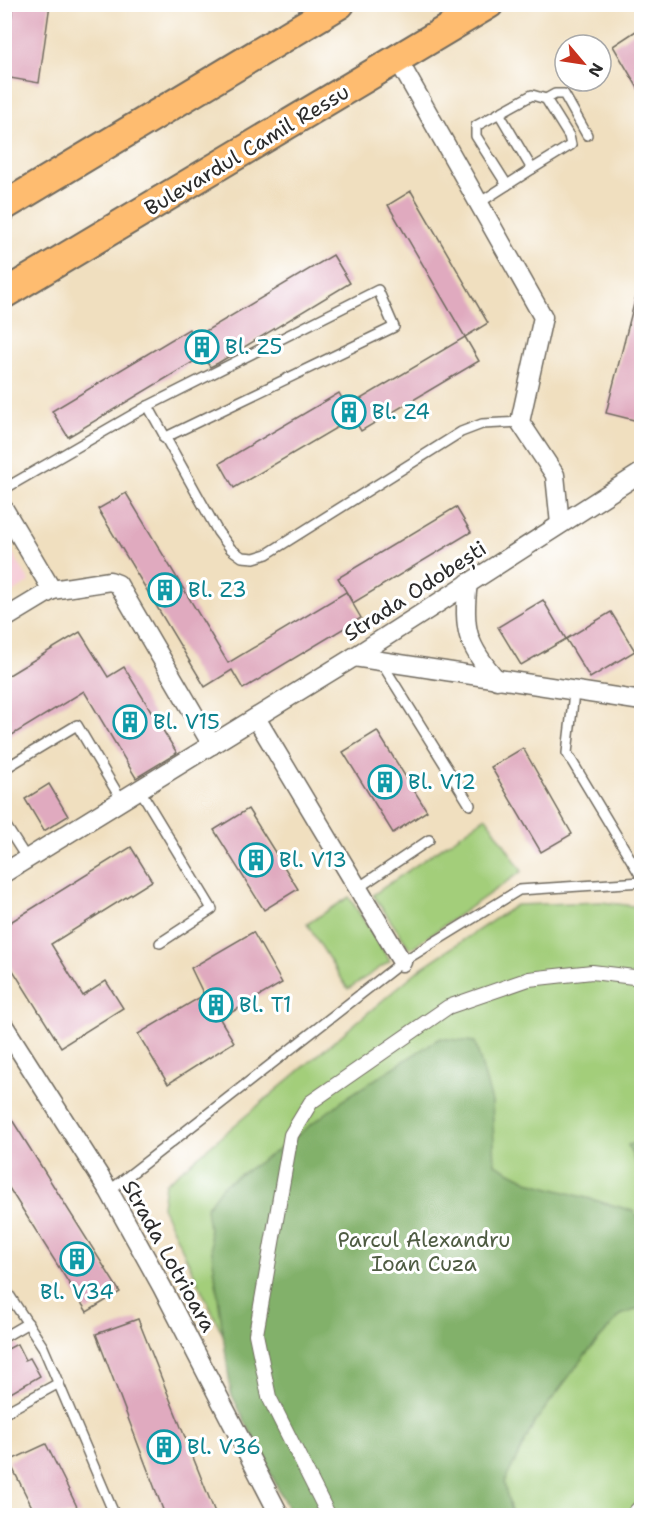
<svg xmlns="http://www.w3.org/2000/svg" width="646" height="1520" viewBox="0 0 646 1520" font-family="'Shantell Sans',sans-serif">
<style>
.built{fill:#f6cfd9}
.green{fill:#a3ce7a;stroke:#677c52;stroke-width:1.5}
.forest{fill:#82b16a;stroke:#566e4a;stroke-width:1.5}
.building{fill:#e0aabf}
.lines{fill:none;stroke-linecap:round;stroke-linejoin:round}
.service-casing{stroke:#706a5f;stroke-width:12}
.pedestrian-casing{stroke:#706a5f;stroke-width:16}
.minor-casing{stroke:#706a5f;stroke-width:21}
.primary-casing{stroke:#706a5f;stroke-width:32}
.service{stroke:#fff;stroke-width:9}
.pedestrian{stroke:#fff;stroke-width:14}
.minor{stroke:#fff;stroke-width:18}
.primary{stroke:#febc70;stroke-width:28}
.labels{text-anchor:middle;stroke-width:6;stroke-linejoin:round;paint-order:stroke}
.street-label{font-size:21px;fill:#2b2b2b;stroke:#fff}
.culture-label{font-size:21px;fill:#0d838f;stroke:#fff;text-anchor:start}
.park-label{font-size:21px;fill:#4f5c43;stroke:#fff}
</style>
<rect width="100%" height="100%" fill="#fff"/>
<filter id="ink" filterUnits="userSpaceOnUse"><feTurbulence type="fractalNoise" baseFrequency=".0167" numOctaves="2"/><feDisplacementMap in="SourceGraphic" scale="12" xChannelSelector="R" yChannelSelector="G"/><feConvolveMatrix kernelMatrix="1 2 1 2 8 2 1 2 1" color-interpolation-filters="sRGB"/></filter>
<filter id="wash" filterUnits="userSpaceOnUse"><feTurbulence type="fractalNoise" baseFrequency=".008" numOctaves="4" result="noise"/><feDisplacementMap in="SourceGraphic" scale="24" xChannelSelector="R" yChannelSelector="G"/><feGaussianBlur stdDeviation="1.35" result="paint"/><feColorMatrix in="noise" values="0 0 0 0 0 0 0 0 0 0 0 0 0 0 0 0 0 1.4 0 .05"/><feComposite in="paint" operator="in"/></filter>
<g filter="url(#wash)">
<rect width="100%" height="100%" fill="#f0dfbf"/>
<!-- built -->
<polygon class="built" points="5,540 30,582 5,598 4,598"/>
<!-- green -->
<g class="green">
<polygon points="486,817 522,871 410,949 373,895"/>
<polygon points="349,897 390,961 348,989 307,924"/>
<polygon points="602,902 641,907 641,1515 309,1515 162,1207 165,1184 421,968 516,905"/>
</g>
<!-- forest -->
<g class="forest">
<polygon points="440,1038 475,1042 492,1102 495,1164 532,1183 634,1211 641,1225 641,1308 621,1315 585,1355 535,1422 504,1483 512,1515 291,1515 231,1393 206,1208 222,1186 275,1152 350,1095"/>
<polygon points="641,1142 642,1142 641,1177 628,1145"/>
</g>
<g id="blocks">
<!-- building -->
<g class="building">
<polygon points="13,4 50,4 39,83 4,77"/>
<polygon points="642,27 642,95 613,46"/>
<polygon points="411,191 488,323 465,337 388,205"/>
<polygon points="333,255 350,283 218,363 210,367 203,356 68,437 52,411 189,329 194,338"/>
<polygon points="636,296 642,296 642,422 606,413"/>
<polygon points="465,337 479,361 361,431 347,407"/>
<polygon points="339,393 353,418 234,488 220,463"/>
<polygon points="126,493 228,663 346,592 361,618 243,689 232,670 205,687 98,509"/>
<polygon points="456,507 471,532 353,603 338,578"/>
<polygon points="543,600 566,639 521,665 498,627"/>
<polygon points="611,612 635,651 590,678 566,639"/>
<polygon points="80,632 108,677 124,667 177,753 136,778 84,691 4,740 4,678"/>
<polygon points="377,731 427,811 393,833 343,752"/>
<polygon points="523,748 572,834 541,852 491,767"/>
<polygon points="49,784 68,816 44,831 25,799"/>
<polygon points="248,809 298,889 264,910 214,830"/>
<polygon points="131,847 152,881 51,944 83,996 106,981 123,1008 61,1047 4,956 4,926"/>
<polygon points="253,932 282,983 220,1019 234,1042 168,1084 138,1034 204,995 191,968"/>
<polygon points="4,1107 120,1292 87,1312 4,1180"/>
<polygon points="138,1319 216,1515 165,1515 96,1334"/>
<polygon points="17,1344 25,1360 30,1358 40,1376 4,1397 4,1351"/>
<polygon points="46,1444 64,1480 81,1515 36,1515 9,1461"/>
</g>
</g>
</g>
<g filter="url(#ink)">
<use href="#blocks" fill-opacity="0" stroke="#706a5f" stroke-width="1.5"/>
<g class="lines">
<!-- service casing -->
<g class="service-casing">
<g id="service">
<polyline points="546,99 555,94 564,94 587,135"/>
<polyline points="507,185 476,136 476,126 532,95 546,99 569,136 571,145 532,169"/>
<polyline points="479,203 532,169 499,113"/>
<polyline points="148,406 218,532 231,549 242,557 254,558 267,554 461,432 482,424 520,422"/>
<polyline points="4,489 148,406 378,290 394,327 164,438"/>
<polyline points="381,662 470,805"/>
<polyline points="574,693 567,753 642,878"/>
<polyline points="4,769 77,725 122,801"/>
<polyline points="140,790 212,909 160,943"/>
<polyline points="4,823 27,859"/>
<polyline points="358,888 429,840"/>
<polyline points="109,1191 402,962 519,890 642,882"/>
<polyline points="4,1287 43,1347 115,1516"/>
<polyline points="4,1337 28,1323"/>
<polyline points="4,1413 59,1383"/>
</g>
</g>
<!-- pedestrian casing -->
<g class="pedestrian-casing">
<g id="pedestrian">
<polyline points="329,1516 269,1397 256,1334 291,1135 311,1102 448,1007 529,979 592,972 642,978"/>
<polyline points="632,1516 642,1505"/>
</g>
</g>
<!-- minor casing -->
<g class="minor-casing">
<g id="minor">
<polyline points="398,60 543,317 520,422 555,475 560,524"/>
<polyline points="4,509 52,590 110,581 118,584 212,745"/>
<path d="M468,583C462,628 467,646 497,680"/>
<polyline points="4,619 52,590"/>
<polyline points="354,657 642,701"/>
<polyline points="256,718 402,962"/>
<polyline points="4,873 354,657 642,472"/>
<polyline points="4,1026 109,1191 162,1287 280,1516"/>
</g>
</g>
<!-- primary casing -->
<g class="primary-casing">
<g id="primary">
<polyline points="4,206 340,4"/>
<polyline points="4,294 489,4"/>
</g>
</g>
<!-- service -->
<use href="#service" class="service"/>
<!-- pedestrian -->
<use href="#pedestrian" class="pedestrian"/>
<!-- minor -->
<use href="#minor" class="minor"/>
<!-- primary -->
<use href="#primary" class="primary"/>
</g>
</g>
<!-- icons -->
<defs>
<g id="building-ring" transform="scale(1.725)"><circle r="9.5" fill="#fff" stroke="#0f9aa8" stroke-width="1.5"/><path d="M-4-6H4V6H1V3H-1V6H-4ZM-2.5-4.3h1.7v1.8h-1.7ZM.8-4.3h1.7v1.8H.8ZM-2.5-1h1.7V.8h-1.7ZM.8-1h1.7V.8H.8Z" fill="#0f9aa8"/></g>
</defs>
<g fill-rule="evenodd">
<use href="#building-ring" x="202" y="347"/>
<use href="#building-ring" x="349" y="412"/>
<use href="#building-ring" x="165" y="590"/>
<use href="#building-ring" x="130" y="722"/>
<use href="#building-ring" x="385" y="782"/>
<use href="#building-ring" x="256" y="860"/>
<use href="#building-ring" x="216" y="1005"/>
<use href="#building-ring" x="77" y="1259"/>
<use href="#building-ring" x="164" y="1447"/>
</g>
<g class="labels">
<!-- street labels -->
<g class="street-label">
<text transform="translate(247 150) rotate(-31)" y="7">Bulevardul Camil Ressu</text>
<text transform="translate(415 591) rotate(-33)" y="7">Strada Odobești</text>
<text transform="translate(169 1256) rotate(61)" y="7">Strada Lotrioara</text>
</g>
<!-- culture labels -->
<g class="culture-label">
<text x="225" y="354">Bl. Z5</text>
<text x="372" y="419">Bl. Z4</text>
<text x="188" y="597">Bl. Z3</text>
<text x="153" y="729">Bl. V15</text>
<text x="408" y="789">Bl. V12</text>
<text x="279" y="867">Bl. V13</text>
<text x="239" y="1012">Bl. T1</text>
<text x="77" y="1299" text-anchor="middle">Bl. V34</text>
<text x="187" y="1454">Bl. V36</text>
</g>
<!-- park labels -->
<g class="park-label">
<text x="424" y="1247">Parcul Alexandru<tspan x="424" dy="24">Ioan Cuza</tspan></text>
</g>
</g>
<!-- margin -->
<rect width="646" height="1520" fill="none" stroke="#fff" stroke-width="24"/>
<!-- north arrow -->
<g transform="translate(583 63) rotate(119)"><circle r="28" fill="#ffffff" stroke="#aaaaaa" stroke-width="1.5"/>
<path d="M0-4.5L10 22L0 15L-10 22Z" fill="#c8321e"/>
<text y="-9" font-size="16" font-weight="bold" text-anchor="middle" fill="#2b2b2b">N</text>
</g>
</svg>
